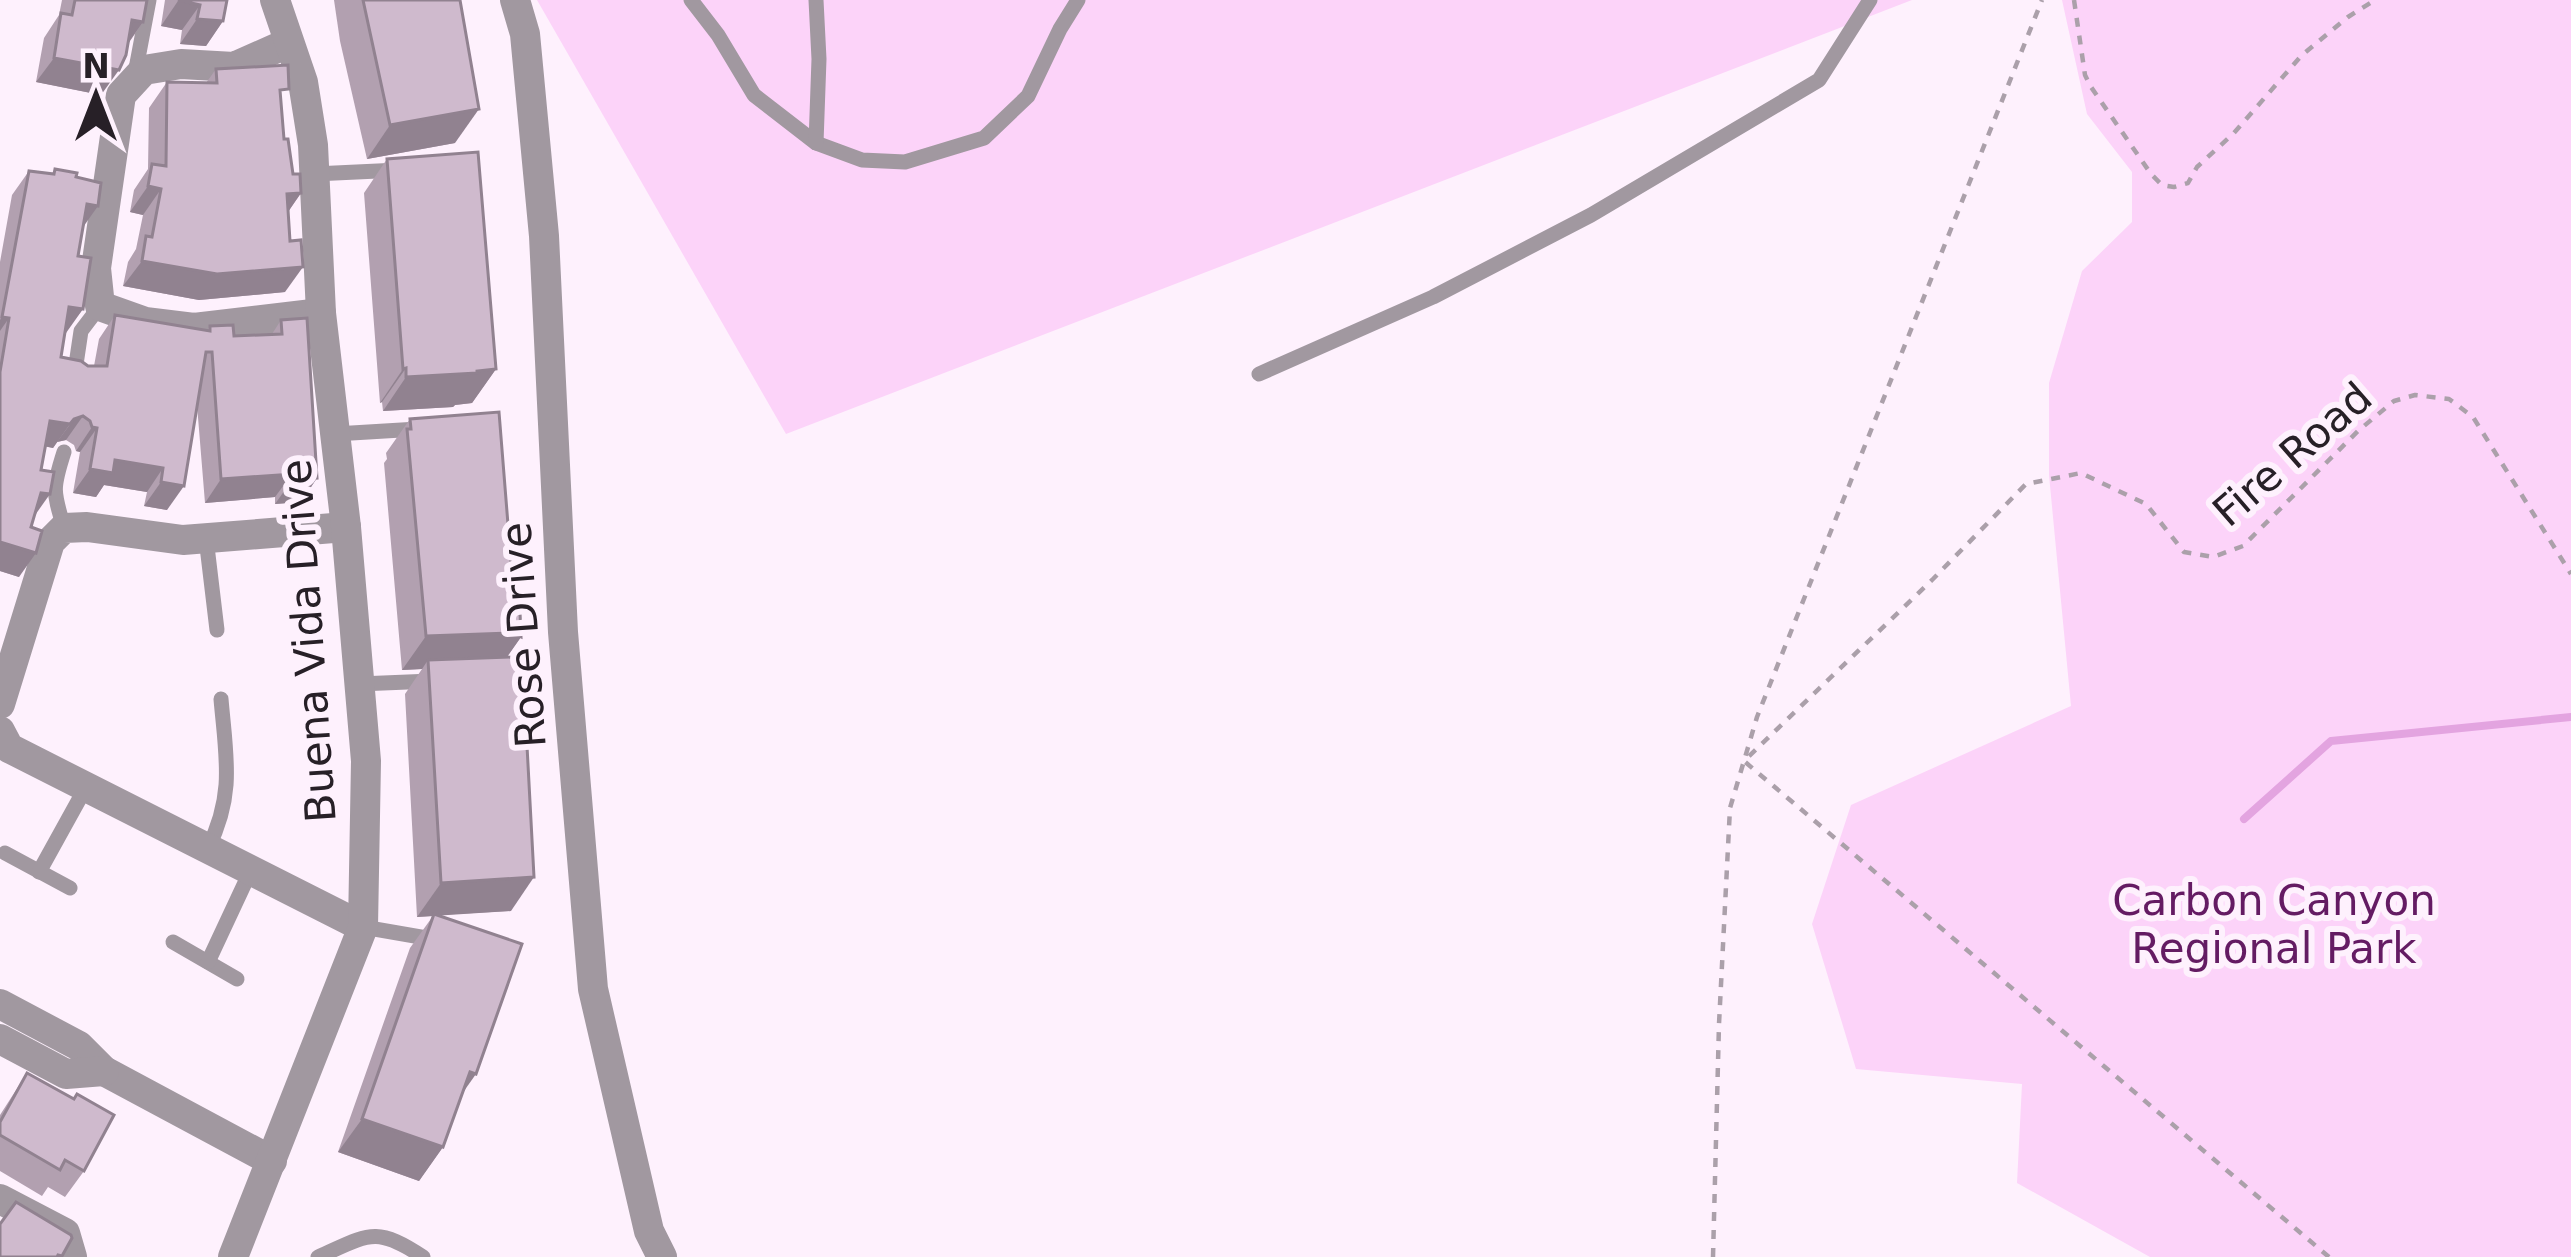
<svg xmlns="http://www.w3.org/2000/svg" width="2571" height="1257" viewBox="0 0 2571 1257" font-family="'DejaVu Sans',sans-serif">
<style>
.green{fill:#fcd3f9}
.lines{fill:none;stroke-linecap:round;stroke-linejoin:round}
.stream{stroke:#e3a4e0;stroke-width:8}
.path{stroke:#aba0aa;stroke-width:4.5;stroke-dasharray:9 9;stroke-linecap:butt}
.service{stroke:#a198a0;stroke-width:15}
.minor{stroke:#a198a0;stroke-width:30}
.tertiary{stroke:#a198a0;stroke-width:30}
.wall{fill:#b2a0b0}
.shaded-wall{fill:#918290}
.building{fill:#cfbacd;stroke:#918290;stroke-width:3}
.labels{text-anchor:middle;stroke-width:12;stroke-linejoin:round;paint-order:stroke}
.street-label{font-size:42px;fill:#272027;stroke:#fef1fd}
.park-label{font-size:42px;fill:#641b63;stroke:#fef1fd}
</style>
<rect width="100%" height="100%" fill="#fef1fd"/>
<!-- green -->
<g class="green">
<polygon points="537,0 1912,0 786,434"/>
<polygon points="2062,0 2571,0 2571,1257 2150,1257 2017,1183 2022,1084 1856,1069 1812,924 1851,805 2071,706 2049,475 2049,383 2082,271 2132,222 2132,172 2087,114"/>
</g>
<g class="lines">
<!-- stream -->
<polyline class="stream" points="2244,819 2331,741 2571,717"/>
<!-- path -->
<g class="path">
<polyline points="2074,0 2085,75 2091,87 2151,174 2162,185 2174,187 2188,183 2197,167 2234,133 2301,56 2348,17 2375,0"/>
<polyline points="1713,1257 1719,1024 1730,808 1757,717 2042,0"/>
<polyline points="2329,1257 1744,761 1933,579 2026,484 2081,473 2146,504 2184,552 2213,557 2243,546 2358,431 2394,401 2415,395 2449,399 2473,417 2571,574"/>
</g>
<!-- service -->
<g class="service">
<polyline points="691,0 718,35 754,95 816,143 862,160 905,162 984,138 1028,96 1060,29 1078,0"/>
<polyline points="816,0 819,59 816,143"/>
<polyline points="135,74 149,0"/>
<polyline points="314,174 399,170"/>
<polyline points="1259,374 1433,297 1591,215 1819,80 1870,0"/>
<polyline points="74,378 81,331 100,306"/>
<polyline points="335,434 418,429"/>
<path d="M64,452C52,489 53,491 64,528"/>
<polyline points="206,538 217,630"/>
<polyline points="359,684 432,681"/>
<path d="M208,848C235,794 226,757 221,699"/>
<polyline points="5,853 70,888"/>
<polyline points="39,872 86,787"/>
<polyline points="363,927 438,940"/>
<polyline points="173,942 237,979"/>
<polyline points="208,962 251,870"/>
<path d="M318,1257C368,1235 375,1225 423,1257"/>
</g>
<!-- minor -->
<g class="minor">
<polyline points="288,43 234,67 181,64 144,70 121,95 96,268 100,306 145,322 194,328 321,313"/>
<polyline points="0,704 50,542 64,528 87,527 183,540 346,527"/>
<polyline points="0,731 9,748 363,927"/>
<polyline points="0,1004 79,1046 104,1071 272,1161"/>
<polyline points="0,1039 66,1074 104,1071"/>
<polyline points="0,1199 65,1233 72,1257"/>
<polyline points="233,1257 363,927 366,761 346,527 321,313 313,145 303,82 275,0"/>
</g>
<!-- tertiary -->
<polyline class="tertiary" points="515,0 525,34 544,236 563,632 593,989 649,1231 662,1257"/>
</g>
<!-- wall -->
<g class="wall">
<polygon points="62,0 147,0 143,22 128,44 101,95 36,82 44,38 59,15"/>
<polygon points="165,0 227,0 223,21 206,46 180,44 182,30 161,26"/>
<polygon points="334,0 460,0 455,143 367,159 340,41"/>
<polygon points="216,69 281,101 284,139 293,174 301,193 288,212 285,292 199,300 123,286 128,262 136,249 143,215 130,212 134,190 148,169 149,108 167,82 206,83"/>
<polygon points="387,159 496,369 472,403 455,405 453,407 383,411 382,402 380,403 364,193"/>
<polygon points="55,169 76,177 83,227 78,256 83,309 65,332 61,357 88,366 94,366 99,339 115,315 207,330 210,326 234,336 272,334 281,320 317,478 301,502 275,504 275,497 205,503 197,405 167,510 144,506 147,492 104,485 96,497 73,493 80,452 76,451 74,445 66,440 57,442 53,448 45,446 34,517 19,577 0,571 0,262 12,195 29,171 52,174"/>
<polygon points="410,419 515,612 521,637 507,657 511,911 438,915 461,1095 443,1147 419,1181 338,1152 410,948 433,916 417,917 405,694 422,669 402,670 384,463 387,459 386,453"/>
<polygon points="27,1073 84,1171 65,1197 48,1187 42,1196 0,1171 0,1115"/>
</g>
<!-- shaded-wall -->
<g class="shaded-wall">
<polygon points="178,1 200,5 182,30 161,26"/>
<polygon points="197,19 223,21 206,46 180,44"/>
<polygon points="132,20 143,22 126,46"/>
<polygon points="54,58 119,70 101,95 36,82"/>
<polygon points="479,109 455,143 367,159 390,125"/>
<polygon points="148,186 161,189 143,215 130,212"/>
<polygon points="301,193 283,219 287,194"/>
<polygon points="87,204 98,206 81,230"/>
<polygon points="142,261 303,267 285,292 199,300 123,286"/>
<polygon points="69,307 83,309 66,333 53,331"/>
<polygon points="2,317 9,318 0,331 0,320"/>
<polygon points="406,368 382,402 380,403 403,369"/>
<polygon points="496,369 472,403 455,405 453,407 383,411 406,377"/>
<polygon points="83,416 66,440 57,442 74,419"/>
<polygon points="50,421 70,424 53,448 33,444"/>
<polygon points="92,427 97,428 80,452 76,451"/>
<polygon points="115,460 163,468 147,492 104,485 96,497 73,493 90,469"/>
<polygon points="292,474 275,497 205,503 221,479"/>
<polygon points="317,478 301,502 275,504 292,480"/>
<polygon points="161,482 184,486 167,510 144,506"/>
<polygon points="41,493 50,494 33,518"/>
<polygon points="0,542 36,553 19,577 0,571"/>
<polygon points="512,633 521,637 497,671 428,660 422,669 402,670 426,636"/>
<polygon points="534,877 511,911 417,917 441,883"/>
<polygon points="470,1072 476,1074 452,1108"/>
<polygon points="362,1119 443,1147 419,1181 338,1152"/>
</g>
<!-- building -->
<g class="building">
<polygon points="75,0 147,0 143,22 132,20 126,55 119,70 54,58 61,13 72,15"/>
<polygon points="178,0 227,0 223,21 197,19 200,5"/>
<polygon points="363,0 460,0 479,109 390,125"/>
<polygon points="288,65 289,89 280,90 284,139 288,139 293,174 300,174 301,193 287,194 290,241 301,240 303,267 217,274 142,261 146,236 152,237 161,189 148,186 152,164 166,166 167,82 217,83 216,69"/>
<polygon points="478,152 496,369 477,371 477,373 406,377 406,368 403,369 387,159"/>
<polygon points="55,169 77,173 76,177 101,183 98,206 87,204 78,256 91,258 83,309 69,307 61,357 81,361 88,366 107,366 115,315 210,331 210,326 233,325 234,336 282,334 281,320 307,318 317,478 292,480 292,474 221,479 212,352 206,352 184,486 161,482 163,468 115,460 113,473 90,469 97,428 92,427 90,421 83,416 74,419 70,424 50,421 41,470 54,472 50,494 41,493 31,527 42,531 36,553 0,542 0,372 9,318 2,317 29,171 54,174"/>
<polygon points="499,412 515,612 520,612 521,637 512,633 426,636 407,429 411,429 410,419"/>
<polygon points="522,652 534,877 441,883 428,660 513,657"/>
<polygon points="434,914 522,944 476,1074 470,1072 443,1147 362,1119"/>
<polygon points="27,1073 74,1099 77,1094 114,1115 84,1171 65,1160 60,1170 0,1135 0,1122"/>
<polygon points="16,1202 71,1235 72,1238 62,1256 58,1255 57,1257 0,1257 0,1224"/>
</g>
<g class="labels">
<!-- street labels -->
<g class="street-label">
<text transform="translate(2292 454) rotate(-41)" y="15">Fire Road</text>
<text transform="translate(523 635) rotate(-94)" y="15">Rose Drive</text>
<text transform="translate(308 641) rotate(-94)" y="15">Buena Vida Drive</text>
</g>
<!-- park labels -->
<g class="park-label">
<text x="2274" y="915">Carbon Canyon<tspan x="2274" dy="48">Regional Park</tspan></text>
</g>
</g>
<!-- north arrow -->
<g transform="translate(96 96)" stroke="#fef1fd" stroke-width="9" paint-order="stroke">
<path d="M0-9L21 45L0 30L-21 45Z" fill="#272027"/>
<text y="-18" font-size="33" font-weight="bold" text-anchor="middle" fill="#272027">N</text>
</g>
</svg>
